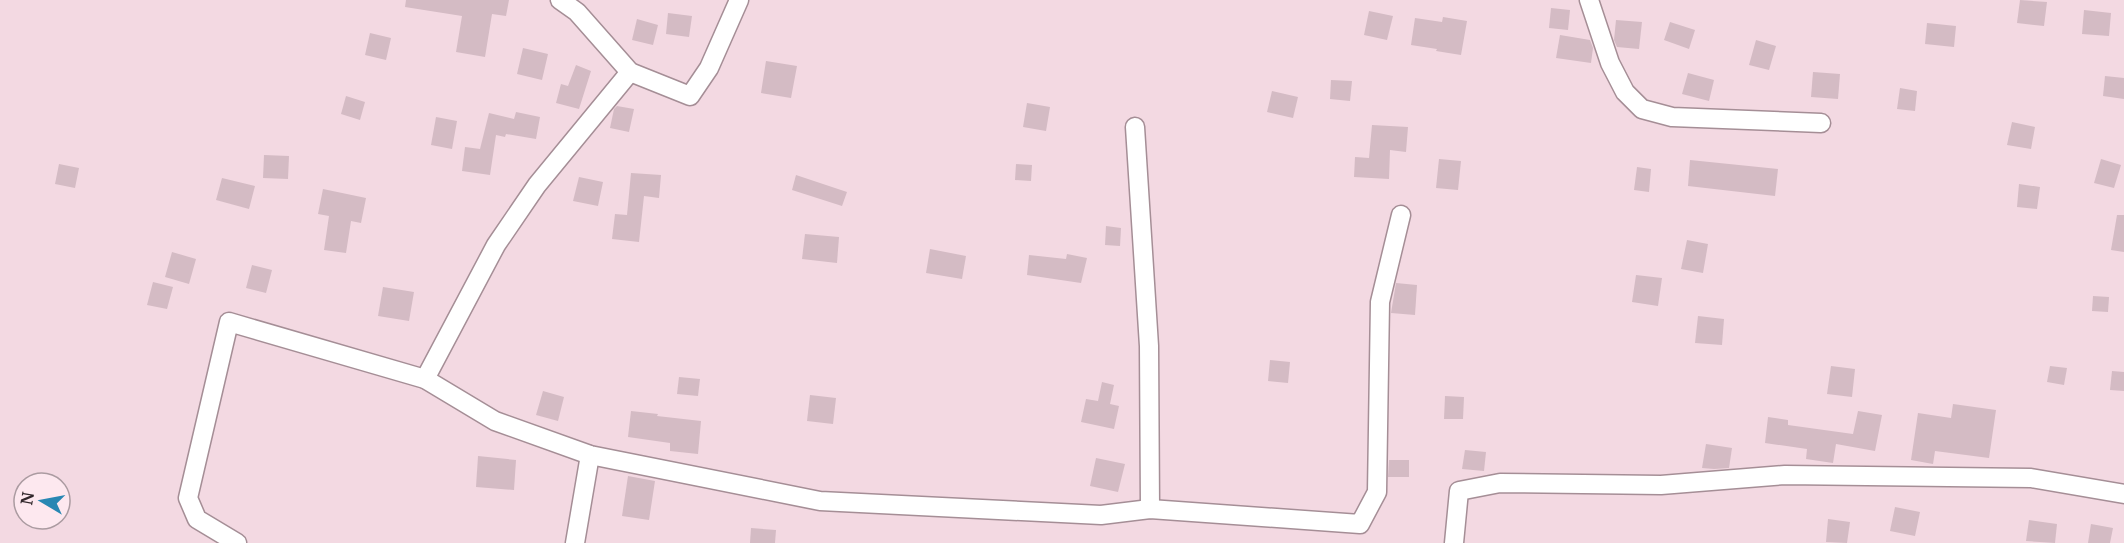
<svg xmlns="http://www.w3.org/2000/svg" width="2124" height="543" viewBox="0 0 2124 543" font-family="Merriweather,serif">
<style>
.building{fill:#d4bbc4}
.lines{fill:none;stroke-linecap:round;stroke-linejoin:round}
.minor-casing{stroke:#a58e96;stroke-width:21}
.minor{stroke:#fff;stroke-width:18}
</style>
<rect width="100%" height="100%" fill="#f3d9e2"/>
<!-- building -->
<g class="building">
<polygon points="406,0 509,0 506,16 492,14 485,57 456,52 462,16 405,7"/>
<polygon points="2020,0 2047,2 2044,26 2017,23"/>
<polygon points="1551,8 1570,10 1568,30 1549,28"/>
<polygon points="2084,10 2111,13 2109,36 2082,34"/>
<polygon points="1369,11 1393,16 1387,40 1364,35"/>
<polygon points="668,13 692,16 689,37 666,34"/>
<polygon points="1443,17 1467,21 1461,55 1436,51 1437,49 1411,45 1415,18 1442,22"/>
<polygon points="637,19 658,25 653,45 632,40"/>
<polygon points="1616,20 1642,22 1639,49 1617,47 1614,40"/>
<polygon points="1670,22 1695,30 1689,49 1664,40"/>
<polygon points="1927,23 1956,26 1954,47 1925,44"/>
<polygon points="370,33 391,38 386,60 365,55"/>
<polygon points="1560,35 1590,40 1593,48 1591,63 1556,58"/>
<polygon points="1756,40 1776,46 1769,70 1749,65"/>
<polygon points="523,48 548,54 542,80 517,74"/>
<polygon points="766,61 797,66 791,98 761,93"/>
<polygon points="576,65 591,71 579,109 556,103 561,84 568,86"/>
<polygon points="1813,72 1840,74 1838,99 1811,97"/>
<polygon points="1688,73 1714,80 1709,101 1682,94"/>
<polygon points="2105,76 2124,78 2124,99 2103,96"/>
<polygon points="1331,80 1352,81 1350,101 1330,99"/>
<polygon points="1900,88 1917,91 1915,111 1897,109"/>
<polygon points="1272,91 1298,97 1293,118 1267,112"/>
<polygon points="346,96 365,102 360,120 341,114"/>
<polygon points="1027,103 1050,107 1046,131 1023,127"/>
<polygon points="617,106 634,109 629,132 610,128 614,109"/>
<polygon points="516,112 540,117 536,139 506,134 505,137 496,135 490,175 462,171 465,147 480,149 489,113 514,119"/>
<polygon points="436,117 457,121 452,149 431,145"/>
<polygon points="2012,122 2035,127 2031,149 2007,145"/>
<polygon points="1372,125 1408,127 1406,152 1390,150 1389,179 1354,177 1355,157 1369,158"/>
<polygon points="264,155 289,156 288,179 263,178"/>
<polygon points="1439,159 1461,161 1458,190 1436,188"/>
<polygon points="2101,159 2121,165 2114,188 2094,183"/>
<polygon points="1690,160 1778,169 1775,196 1688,186"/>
<polygon points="59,164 79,168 75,188 55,184"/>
<polygon points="1016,164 1032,165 1031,181 1015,180"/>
<polygon points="1637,167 1651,169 1649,192 1634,190"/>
<polygon points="631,173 661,175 659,198 644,196 639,242 612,239 615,214 627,215"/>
<polygon points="796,175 847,192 842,206 792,190"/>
<polygon points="579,177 603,182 598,206 573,201"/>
<polygon points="222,178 255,186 249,209 216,200"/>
<polygon points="2019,184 2040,187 2037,209 2017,207"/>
<polygon points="323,189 366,198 361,223 351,221 346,253 324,250 329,216 318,214"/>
<polygon points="2117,215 2124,215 2124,252 2111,250"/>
<polygon points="1106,226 1121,228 1120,246 1105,245"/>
<polygon points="805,234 839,237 837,263 802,259"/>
<polygon points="1687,240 1708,244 1703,273 1681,269"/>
<polygon points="930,249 966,256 962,279 926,273"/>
<polygon points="172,252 196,259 189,284 165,277"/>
<polygon points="1067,254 1087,258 1081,283 1027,275 1029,255 1066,259"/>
<polygon points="252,265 272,270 266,293 246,288"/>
<polygon points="1636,275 1662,278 1658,306 1632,302"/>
<polygon points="153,282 173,287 167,309 147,305"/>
<polygon points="1396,283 1417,285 1415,315 1391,313"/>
<polygon points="383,287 414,292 409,321 378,316"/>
<polygon points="2093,296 2109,297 2108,312 2092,311"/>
<polygon points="1698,316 1724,319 1722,345 1695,343"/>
<polygon points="1270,360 1290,362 1288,383 1268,381"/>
<polygon points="1831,366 1855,369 1852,397 1827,394"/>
<polygon points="2050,366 2067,368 2064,385 2047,382"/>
<polygon points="2112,371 2124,372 2124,391 2110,390"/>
<polygon points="679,377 700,379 698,396 677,394"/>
<polygon points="1102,382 1114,385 1110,404 1119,406 1114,429 1081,422 1086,399 1098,401"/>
<polygon points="543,391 564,397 558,421 536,415"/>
<polygon points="810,395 836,398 833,424 807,421"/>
<polygon points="1445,396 1464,397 1463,419 1444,419"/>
<polygon points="1953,404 1996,410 1989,458 1935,451 1933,464 1911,460 1918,413 1951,418"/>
<polygon points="631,411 658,414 657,416 701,421 698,454 670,451 670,443 628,437"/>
<polygon points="1858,411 1882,415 1875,451 1836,444 1833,463 1806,459 1807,449 1765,443 1768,417 1788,420 1788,425 1853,434"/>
<polygon points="1706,444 1732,448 1729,468 1714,469 1702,468"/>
<polygon points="1465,450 1486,452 1484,471 1462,469"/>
<polygon points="478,456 516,460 514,490 476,487"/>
<polygon points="1096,458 1125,464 1118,492 1090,486"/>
<polygon points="1389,460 1409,460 1409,477 1388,477"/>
<polygon points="628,476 655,481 649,520 622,516"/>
<polygon points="1895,507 1920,512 1915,536 1890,531"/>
<polygon points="1828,519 1850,522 1847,543 1826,542"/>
<polygon points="2029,520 2057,524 2055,543 2026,541"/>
<polygon points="2091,524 2113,528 2110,543 2088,543"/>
<polygon points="751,528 776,530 775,543 750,543"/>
</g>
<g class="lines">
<!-- minor casing -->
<g class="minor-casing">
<g id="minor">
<polyline points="560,0 577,12 630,72 690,96 709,68 739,0"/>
<polyline points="1589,0 1610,63 1625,92 1642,109 1672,117 1821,123"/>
<polyline points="1135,127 1149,346 1150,509"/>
<polyline points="425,379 496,245 537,185 630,72"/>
<polyline points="237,543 197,519 188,498 229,322 425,379 495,421 590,455 820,501 1101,515 1150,509 1360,524 1377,492 1380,302 1401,215"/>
<polyline points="575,543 590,455"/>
<polyline points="1454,543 1459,491 1500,483 1661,485 1785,475 2031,478 2124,494"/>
</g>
</g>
<!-- minor -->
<use href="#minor" class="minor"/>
</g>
<!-- north arrow -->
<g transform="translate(42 501) rotate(280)"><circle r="28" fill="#fde8ef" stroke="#ab9ba1" stroke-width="1.5"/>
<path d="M0-4.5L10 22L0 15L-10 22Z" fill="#2887b3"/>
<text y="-9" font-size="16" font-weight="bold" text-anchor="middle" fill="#31272b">N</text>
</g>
</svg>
